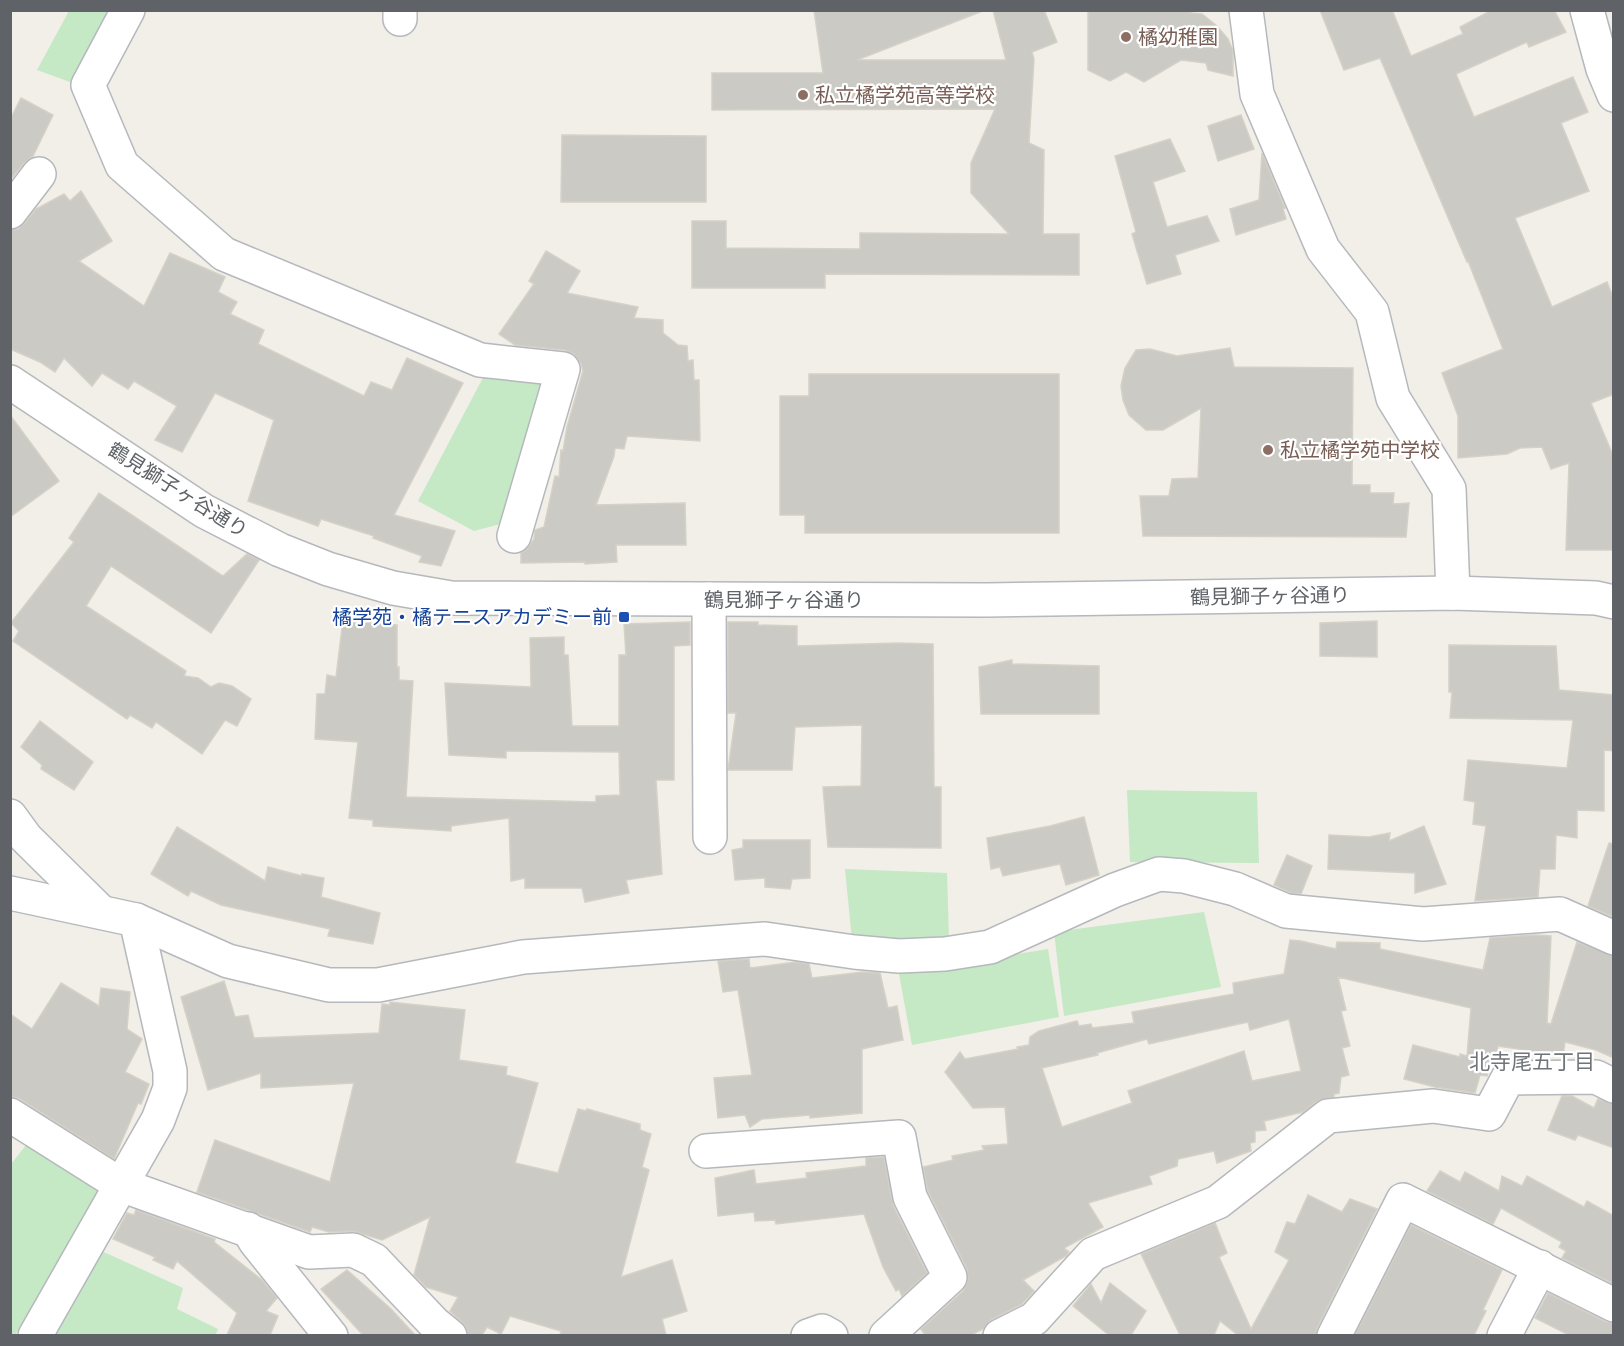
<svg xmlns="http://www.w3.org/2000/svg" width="1624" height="1346" viewBox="0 0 1624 1346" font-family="Barlow,'Noto Sans JP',sans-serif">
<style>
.green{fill:#c5e8c5}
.building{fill:#cccac5;stroke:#d6d1c6;stroke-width:1.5;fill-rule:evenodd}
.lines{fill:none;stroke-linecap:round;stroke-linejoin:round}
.minor-casing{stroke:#b5b8bc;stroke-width:36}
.minor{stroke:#fff;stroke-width:33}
.education-dot{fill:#8d6e63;stroke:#fff;stroke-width:2}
.transit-dot{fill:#1a4fb4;stroke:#fff;stroke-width:2}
.labels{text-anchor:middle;stroke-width:4.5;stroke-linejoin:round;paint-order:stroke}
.education-label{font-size:20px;fill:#785e54;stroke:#fff;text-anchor:start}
.street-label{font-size:20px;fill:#5f6368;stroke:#fff}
.transit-label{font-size:20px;fill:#164399;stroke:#fff;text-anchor:end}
.neighbourhood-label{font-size:21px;fill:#70757a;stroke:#fff}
</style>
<rect width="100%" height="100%" fill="#f1efe8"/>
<!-- green -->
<g class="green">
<polygon points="69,11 109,11 70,82 37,70"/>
<polygon points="486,372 546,378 504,523 474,531 418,501"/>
<polygon points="1127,790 1257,792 1259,863 1130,862"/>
<polygon points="845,869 947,873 949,940 852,940"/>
<polygon points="1204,912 1221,987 1064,1016 1054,932"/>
<polygon points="1048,949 1059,1017 912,1045 899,974"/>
<polygon points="27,1144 101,1190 73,1238 183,1288 177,1309 218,1329 215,1336 63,1336 23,1322 15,1335 11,1336 11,1164"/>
</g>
<!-- building -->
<g class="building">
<polygon points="814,10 979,10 980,12 857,60 1006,60 993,10 1044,10 1057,42 1032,52 1034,59 1029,143 1044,150 1043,234 1079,234 1079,275 825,274 825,288 692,288 692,221 726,221 726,248 860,249 860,233 1009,234 971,193 971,163 995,109 712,110 712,73 823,73"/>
<polygon points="1088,10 1187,10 1192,13 1202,14 1217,26 1228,39 1233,51 1233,76 1208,70 1206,63 1181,60 1144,82 1126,72 1110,81 1088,70"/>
<polygon points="1320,10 1392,10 1411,56 1463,34 1460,27 1492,10 1554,10 1566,32 1529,47 1527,42 1456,74 1474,117 1573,77 1588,112 1561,123 1589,191 1515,218 1552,307 1607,282 1614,300 1614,394 1591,403 1614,458 1614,550 1566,550 1569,463 1551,469 1542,447 1520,448 1507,454 1458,458 1458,416 1442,373 1503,349 1468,261 1467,262 1380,58 1344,70"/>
<polygon points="21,98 53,115 33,156 24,163 10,180 10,120"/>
<polygon points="1241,115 1254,149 1218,161 1208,126"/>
<polygon points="562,135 706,136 706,202 561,202"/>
<polygon points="1170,139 1185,171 1153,182 1167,227 1207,216 1219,241 1175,255 1181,274 1147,284 1132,234 1136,232 1115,156"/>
<polygon points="1262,153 1285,208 1283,209 1286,219 1236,235 1230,209 1259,200"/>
<polygon points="81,191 112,241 79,261 144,306 170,253 225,277 218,292 237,302 230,314 264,330 258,344 364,396 371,382 392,390 407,358 463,383 394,515 455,531 441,566 419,562 422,556 373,538 374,536 321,519 318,526 248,501 274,420 215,393 182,452 155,440 177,406 134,381 128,389 102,373 92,386 64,358 55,372 40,362 10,349 10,230 18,229 24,224 36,209 64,194 70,201"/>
<polygon points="546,251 580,271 567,293 638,307 634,318 663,320 663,333 678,345 687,346 688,361 693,360 694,380 699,380 700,441 627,436 624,449 615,448 614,456 596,505 685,503 686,545 616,545 617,562 585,564 585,562 521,563 521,553 527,549 534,539 535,530 544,527 555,476 559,477 561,450 563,451 567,427 583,371 581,363 574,354 565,350 515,345 499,334 534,284 529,281"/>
<polygon points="1230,348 1234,367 1353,368 1352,485 1370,485 1370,493 1394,493 1393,504 1409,503 1406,537 1143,536 1140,496 1169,496 1172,479 1198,478 1201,408 1163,430 1146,430 1129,415 1123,400 1121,386 1125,368 1136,350 1150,349 1177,356"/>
<polygon points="809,374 1059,374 1059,533 805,533 805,515 780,515 780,396 809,396"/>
<polygon points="10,415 59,481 10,517"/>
<polygon points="99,493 223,576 247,554 259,560 211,633 111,566 86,606 186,671 184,676 198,678 211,687 219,683 232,686 251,699 237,726 225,720 202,754 156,722 152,728 130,715 127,719 13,641 19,631 11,623 74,542 69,538"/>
<polygon points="343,620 397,625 397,667 399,667 399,680 413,681 406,797 596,802 596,796 620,795 619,752 506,751 506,758 449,755 445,683 531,687 530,638 564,637 564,655 568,655 572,726 619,726 619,655 626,655 624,624 690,622 690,645 674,646 674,780 656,780 662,874 626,880 629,893 585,902 582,888 525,888 525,878 511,881 509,818 451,826 451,831 373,826 373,820 349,818 358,742 315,739 317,694 325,694 327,675 336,677"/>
<polygon points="1377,621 1377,657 1320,656 1320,623"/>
<polygon points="728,622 758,622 758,625 797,626 797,646 898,643 933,644 934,787 941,787 941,848 828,847 823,787 861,786 862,725 795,727 792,770 728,770 736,713 728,713"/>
<polygon points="1449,645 1556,646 1559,690 1614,695 1614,751 1604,750 1604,811 1577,810 1577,838 1556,835 1555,869 1540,869 1538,897 1475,901 1486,826 1473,824 1475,802 1464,800 1468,760 1567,768 1573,720 1450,718 1452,692 1449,692"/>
<polygon points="1012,660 1012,664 1099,666 1099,714 981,714 979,667"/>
<polygon points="40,721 93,762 74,790 41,769 42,765 21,747"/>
<polygon points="1084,817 1099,875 1066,885 1060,864 1003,876 1000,867 991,869 987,838 1050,826"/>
<polygon points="1424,826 1446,884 1415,893 1415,873 1328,869 1329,835 1369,837 1390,833 1389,841"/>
<polygon points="177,827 265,881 268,867 302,876 302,874 324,878 321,897 380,913 373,944 328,936 330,929 221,905 191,891 188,896 151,874"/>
<polygon points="743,840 810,840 810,878 792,879 790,889 765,887 765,878 735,880 732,850 743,848"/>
<polygon points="1609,843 1614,844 1614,917 1588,906"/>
<polygon points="1287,855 1312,866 1301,894 1291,893 1274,885"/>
<path d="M1535,935L1551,936L1547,1023L1551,1024L1577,942L1614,956V1058L1596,1050L1565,1042L1563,1056L1498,1046L1497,1054H1493L1487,1076L1480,1075L1475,1093L1435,1087L1404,1079L1413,1045L1460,1057V1054L1467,1056L1471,1008L1338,977L1346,1010L1341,1011L1350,1046L1342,1048L1349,1075L1341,1077L1339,1093L1334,1094V1097L1317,1101L1303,1112L1264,1121L1266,1130L1255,1131V1142L1250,1143L1251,1151L1217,1163L1214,1151L1178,1159L1177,1166L1149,1176L1152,1184L1088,1203L1103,1227L1064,1248L1069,1252L1066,1256L1023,1280L1034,1291L1022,1304L992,1319L983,1329L971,1335H925L921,1329L963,1291L968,1280L967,1269L928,1191L923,1167L953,1160L952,1156L984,1150L982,1146L1008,1144L1005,1107L973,1108L945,1072L960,1052L965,1059L1018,1049L1017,1047L1029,1045L1030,1037L1039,1031L1077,1021L1079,1026L1091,1024L1092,1028L1134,1023L1132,1012L1234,994L1233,983L1284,974L1290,940L1301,941L1336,949L1337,942L1380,943V949L1483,970L1490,938ZM1289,1019L1301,1071L1252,1081L1244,1051L1128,1091L1132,1103L1062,1127L1042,1068L1098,1055L1097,1053L1147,1039L1149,1044L1248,1022L1250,1030Z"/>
<polygon points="749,959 750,968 796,962 809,964 812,978 863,972 880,973 888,1008 897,1006 903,1040 862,1049 862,1113 810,1118 810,1115 762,1119 750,1127 745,1115 718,1118 714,1078 752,1075 738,990 723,992 718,961"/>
<polygon points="224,981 235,1017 248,1015 254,1038 379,1033 382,1004 390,1005 390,1002 465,1010 459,1060 507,1067 506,1075 538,1083 515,1163 558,1173 578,1109 586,1111 587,1109 640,1124 640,1130 651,1134 642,1167 649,1170 621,1277 672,1260 687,1311 662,1319 666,1335 560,1335 561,1331 510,1316 501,1334 487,1327 482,1335 468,1335 467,1329 462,1322 450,1311 458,1297 426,1287 414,1275 430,1217 382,1240 353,1231 329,1232 312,1227 310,1232 197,1192 215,1140 330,1182 354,1083 261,1088 261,1073 208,1090 181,997"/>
<polygon points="61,983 99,1006 101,988 130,992 127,1029 142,1039 125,1072 149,1084 141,1104 138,1103 114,1159 20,1099 10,1096 10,1014 32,1029"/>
<polygon points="1562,1096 1572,1096 1594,1108 1598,1099 1614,1104 1614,1148 1578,1135 1575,1140 1548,1130"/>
<polygon points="884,1157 893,1205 927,1273 902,1296 899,1289 896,1291 883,1267 864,1214 776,1224 775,1220 755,1221 754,1212 718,1216 715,1178 754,1170 756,1184 807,1178 806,1173 866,1166 866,1158"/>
<polygon points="1440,1171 1460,1182 1465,1172 1499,1191 1502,1176 1522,1186 1527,1176 1584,1207 1587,1201 1614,1216 1614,1284 1562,1258 1566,1251 1559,1247 1562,1242 1501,1208 1493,1224 1427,1191"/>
<polygon points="1308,1195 1342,1212 1350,1199 1377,1209 1317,1328 1316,1335 1238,1335 1220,1321 1214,1335 1180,1335 1141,1254 1215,1223 1227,1253 1219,1257 1251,1329 1289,1260 1275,1252 1287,1222 1295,1224"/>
<polygon points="136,1210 215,1239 214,1242 262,1280 277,1298 266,1311 278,1316 270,1335 227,1335 237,1313 177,1261 173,1269 153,1260 155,1257 113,1239 127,1213 134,1215"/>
<polygon points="1411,1225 1502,1270 1483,1310 1486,1311 1474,1335 1355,1335"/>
<polygon points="347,1270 391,1309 415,1335 363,1335 321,1289"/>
<polygon points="1110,1283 1146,1311 1131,1335 1109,1335 1073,1306 1091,1284 1101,1303"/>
<polygon points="1548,1293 1606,1322 1614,1323 1614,1335 1569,1335 1535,1318"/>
</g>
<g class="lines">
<!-- minor casing -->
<g class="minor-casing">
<g id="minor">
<polyline points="128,10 88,85 122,165 224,254 480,360 563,369 514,536"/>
<polyline points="400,10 400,19"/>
<polyline points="1246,10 1257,94 1323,249 1372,312 1393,398 1449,489 1453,593"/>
<polyline points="1587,10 1603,69 1614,95"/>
<polyline points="10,212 39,174"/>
<polyline points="10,382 204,511 280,550 328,569 393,588 451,598 987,600 1453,593 1596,598 1614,602"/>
<polyline points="709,599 710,837"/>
<polyline points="10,816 26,838 101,912"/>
<polyline points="10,893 136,920 228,961 329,985 378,985 523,957 765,939 854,952 899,956 945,954 990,947 1115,890 1159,874 1184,876 1235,889 1286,911 1423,924 1560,914 1614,938"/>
<polyline points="10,1115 121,1185 309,1252 353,1250 374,1260 434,1323 450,1336"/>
<polyline points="706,1151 899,1137 910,1197 950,1277 886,1336"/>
<polyline points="248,1229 255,1241 331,1336"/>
<polyline points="35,1336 158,1120 170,1088 170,1071 136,920"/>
<polyline points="808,1336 822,1331 831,1336"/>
<polyline points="1000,1336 1034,1319 1093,1254 1218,1202 1328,1116 1433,1106 1489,1114 1508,1078 1596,1077 1614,1086"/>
<polyline points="1334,1336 1403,1200 1614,1305"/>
<polyline points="1504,1336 1540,1267"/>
</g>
</g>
<!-- minor -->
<use href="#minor" class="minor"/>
</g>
<!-- markers -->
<g class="education-dot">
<circle cx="1126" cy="37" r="6"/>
<circle cx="803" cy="95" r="6"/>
<circle cx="1268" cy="450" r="6"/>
</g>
<rect class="transit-dot" x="618" y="611" width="12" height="12" rx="3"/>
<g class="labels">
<!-- education labels -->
<g class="education-label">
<text x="1138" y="44">橘幼稚園</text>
<text x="815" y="102">私立橘学苑高等学校</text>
<text x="1280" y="457">私立橘学苑中学校</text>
</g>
<!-- street labels -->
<g class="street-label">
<text transform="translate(178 490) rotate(32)" y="7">鶴見獅子ヶ谷通り</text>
<text transform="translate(1270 596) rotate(-1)" y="7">鶴見獅子ヶ谷通り</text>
<text x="784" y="607">鶴見獅子ヶ谷通り</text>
</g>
<!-- transit labels -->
<g class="transit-label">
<text x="612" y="624">橘学苑・橘テニスアカデミー前</text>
</g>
<!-- neighbourhood labels -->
<g class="neighbourhood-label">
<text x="1532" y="1069">北寺尾五丁目</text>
</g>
</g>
<!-- border -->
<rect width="1624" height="1346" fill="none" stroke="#5f6368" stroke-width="24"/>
</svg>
